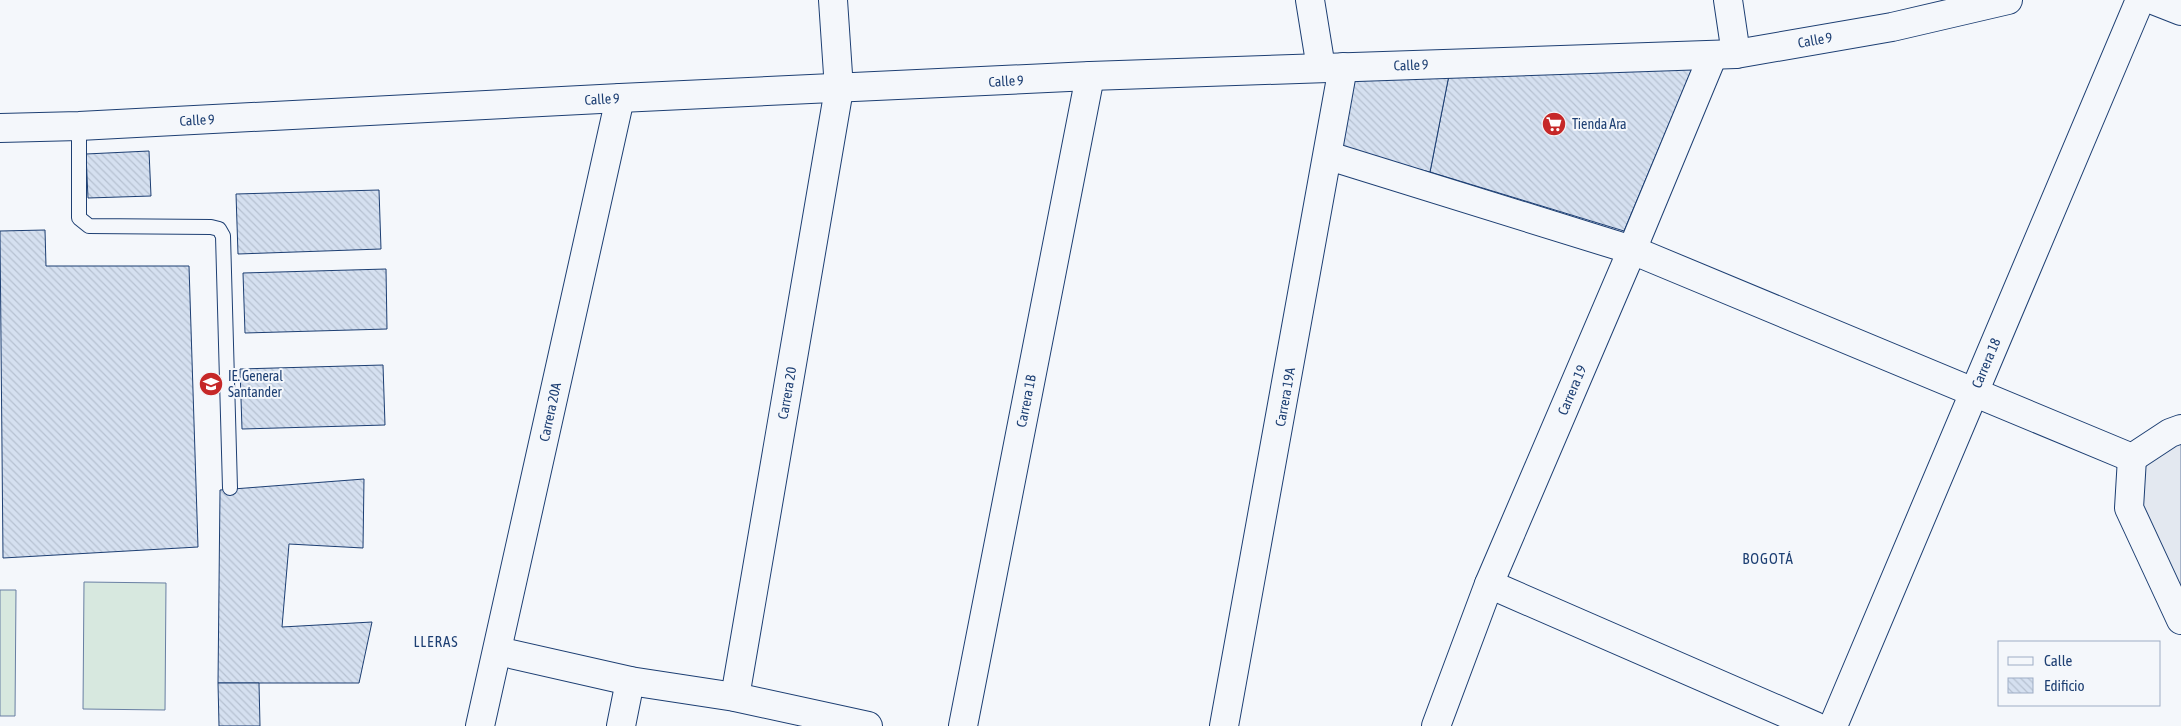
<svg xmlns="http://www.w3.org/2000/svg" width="2181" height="726" viewBox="0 0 2181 726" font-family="'Asap Condensed',sans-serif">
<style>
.garden{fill:#d7e8df;stroke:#687fa3}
.parking{fill:#e3e8f0;stroke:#687fa3}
.building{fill:url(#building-back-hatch);stroke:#1d3f73}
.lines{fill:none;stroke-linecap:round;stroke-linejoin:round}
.service-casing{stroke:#1d3f73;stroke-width:16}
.minor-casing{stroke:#1d3f73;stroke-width:30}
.service{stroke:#f4f7fb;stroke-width:14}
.minor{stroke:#f4f7fb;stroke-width:28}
.labels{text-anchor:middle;stroke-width:4;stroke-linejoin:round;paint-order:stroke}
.street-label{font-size:14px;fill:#1d3f73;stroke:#f4f7fb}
.poi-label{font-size:14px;fill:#1d3f73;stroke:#f4f7fb;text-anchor:start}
.neighbourhood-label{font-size:15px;letter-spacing:1px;fill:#1d3f73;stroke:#f4f7fb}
</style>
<defs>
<pattern id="building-back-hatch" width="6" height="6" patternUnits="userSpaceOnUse" patternTransform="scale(1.25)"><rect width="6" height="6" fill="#d5e0f0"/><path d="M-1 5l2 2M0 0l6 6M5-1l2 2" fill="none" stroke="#b6c1d1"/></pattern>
</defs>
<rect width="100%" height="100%" fill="#f4f7fb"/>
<!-- garden -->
<g class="garden">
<polygon points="84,582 166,583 165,710 83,709"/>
<polygon points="0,590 16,590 15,716 0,716"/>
</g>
<!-- parking -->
<polygon class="parking" points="2181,436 2181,600 2136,507 2140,463"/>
<!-- building -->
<g class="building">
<polygon points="1693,67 1624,231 1430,172 1449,75"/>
<polygon points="1350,74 1449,75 1430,172 1337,150"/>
<polygon points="149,151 151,196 88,198 86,154"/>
<polygon points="379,190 381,249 238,254 236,194"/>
<polygon points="45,230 46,266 189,266 198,547 3,558 0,231"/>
<polygon points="386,269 387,329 245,333 243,273"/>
<polygon points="383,365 385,425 242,429 240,369"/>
<polygon points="364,479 363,548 289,544 282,627 372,622 359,683 218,683 220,490"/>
<polygon points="218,683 259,683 260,726 219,726"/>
</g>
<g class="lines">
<!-- service casing -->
<g class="service-casing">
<polyline id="service" points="79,126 79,218 89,226 211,227 219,229 223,236 230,488"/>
</g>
<!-- minor casing -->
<g class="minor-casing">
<g id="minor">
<polyline points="1310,0 1321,68"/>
<polyline points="1728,0 1736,54"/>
<polyline points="2153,0 2181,11"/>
<polyline points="0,128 79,126 620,98 1090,76 1736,54 1892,27 2008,0"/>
<polyline points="1329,156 1632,250 2132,458"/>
<polyline points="2132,458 2129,508 2181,620"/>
<polyline points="2132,458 2170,433 2181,429"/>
<polyline points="1489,584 1815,726"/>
<polyline points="498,651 630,681 735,697 868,726"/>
<polyline points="735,697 839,89 833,0"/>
<polyline points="480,726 620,98"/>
<polyline points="621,726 630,681"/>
<polyline points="963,726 1090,76"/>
<polyline points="1224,726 1343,67"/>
<polyline points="1436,726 1489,584 1632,250 1713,55"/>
<polyline points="1833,726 2140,0"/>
</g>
</g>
<!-- service -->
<use href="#service" class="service"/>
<!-- minor -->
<use href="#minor" class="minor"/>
</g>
<!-- icons -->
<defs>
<g id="supermarket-disc" transform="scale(1.25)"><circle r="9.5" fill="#c62828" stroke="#f4f7fb"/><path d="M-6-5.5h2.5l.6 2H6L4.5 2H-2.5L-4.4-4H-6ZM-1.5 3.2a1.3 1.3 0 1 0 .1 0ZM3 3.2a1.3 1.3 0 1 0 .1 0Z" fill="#fff"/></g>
<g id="school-disc" transform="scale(1.25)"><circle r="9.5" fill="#c62828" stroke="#f4f7fb"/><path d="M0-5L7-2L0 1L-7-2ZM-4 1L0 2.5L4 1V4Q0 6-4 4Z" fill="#fff"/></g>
</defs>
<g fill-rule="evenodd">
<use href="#supermarket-disc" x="1554" y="124"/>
<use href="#school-disc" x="211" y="384"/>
</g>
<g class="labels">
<!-- street labels -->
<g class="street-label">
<text transform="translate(1815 40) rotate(-10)" y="5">Calle 9</text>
<text transform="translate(1411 65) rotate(-2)" y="5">Calle 9</text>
<text transform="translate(1006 81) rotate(-3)" y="5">Calle 9</text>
<text transform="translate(602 99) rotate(-3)" y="5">Calle 9</text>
<text transform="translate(197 120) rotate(-3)" y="5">Calle 9</text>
<text transform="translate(1986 363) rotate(-67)" y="5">Carrera 18</text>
<text transform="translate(1572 390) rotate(-67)" y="5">Carrera 19</text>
<text transform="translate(787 393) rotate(-80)" y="5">Carrera 20</text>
<text transform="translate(1285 397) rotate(-80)" y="5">Carrera 19A</text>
<text transform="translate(1026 401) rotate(-79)" y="5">Carrera 1B</text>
<text transform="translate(550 412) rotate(-78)" y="5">Carrera 20A</text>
</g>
<!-- poi labels -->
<g class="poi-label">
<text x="1572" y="129">Tienda Ara</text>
<text x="228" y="381">IE. General<tspan x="228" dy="16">Santander</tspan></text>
</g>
<!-- neighbourhood labels -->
<g class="neighbourhood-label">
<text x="1768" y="564">BOGOTÁ</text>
<text x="436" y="647">LLERAS</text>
</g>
</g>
<!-- legend -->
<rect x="1998" y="641" width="162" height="65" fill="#f4f7fb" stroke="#9eadc5"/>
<rect x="2008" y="657" width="25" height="8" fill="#f4f7fb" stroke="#9eadc5"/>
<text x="2044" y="666" font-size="15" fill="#1d3f73">Calle</text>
<rect x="2008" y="678" width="25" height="15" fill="url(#building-back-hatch)" stroke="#9eadc5"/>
<text x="2044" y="691" font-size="15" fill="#1d3f73">Edificio</text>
</svg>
